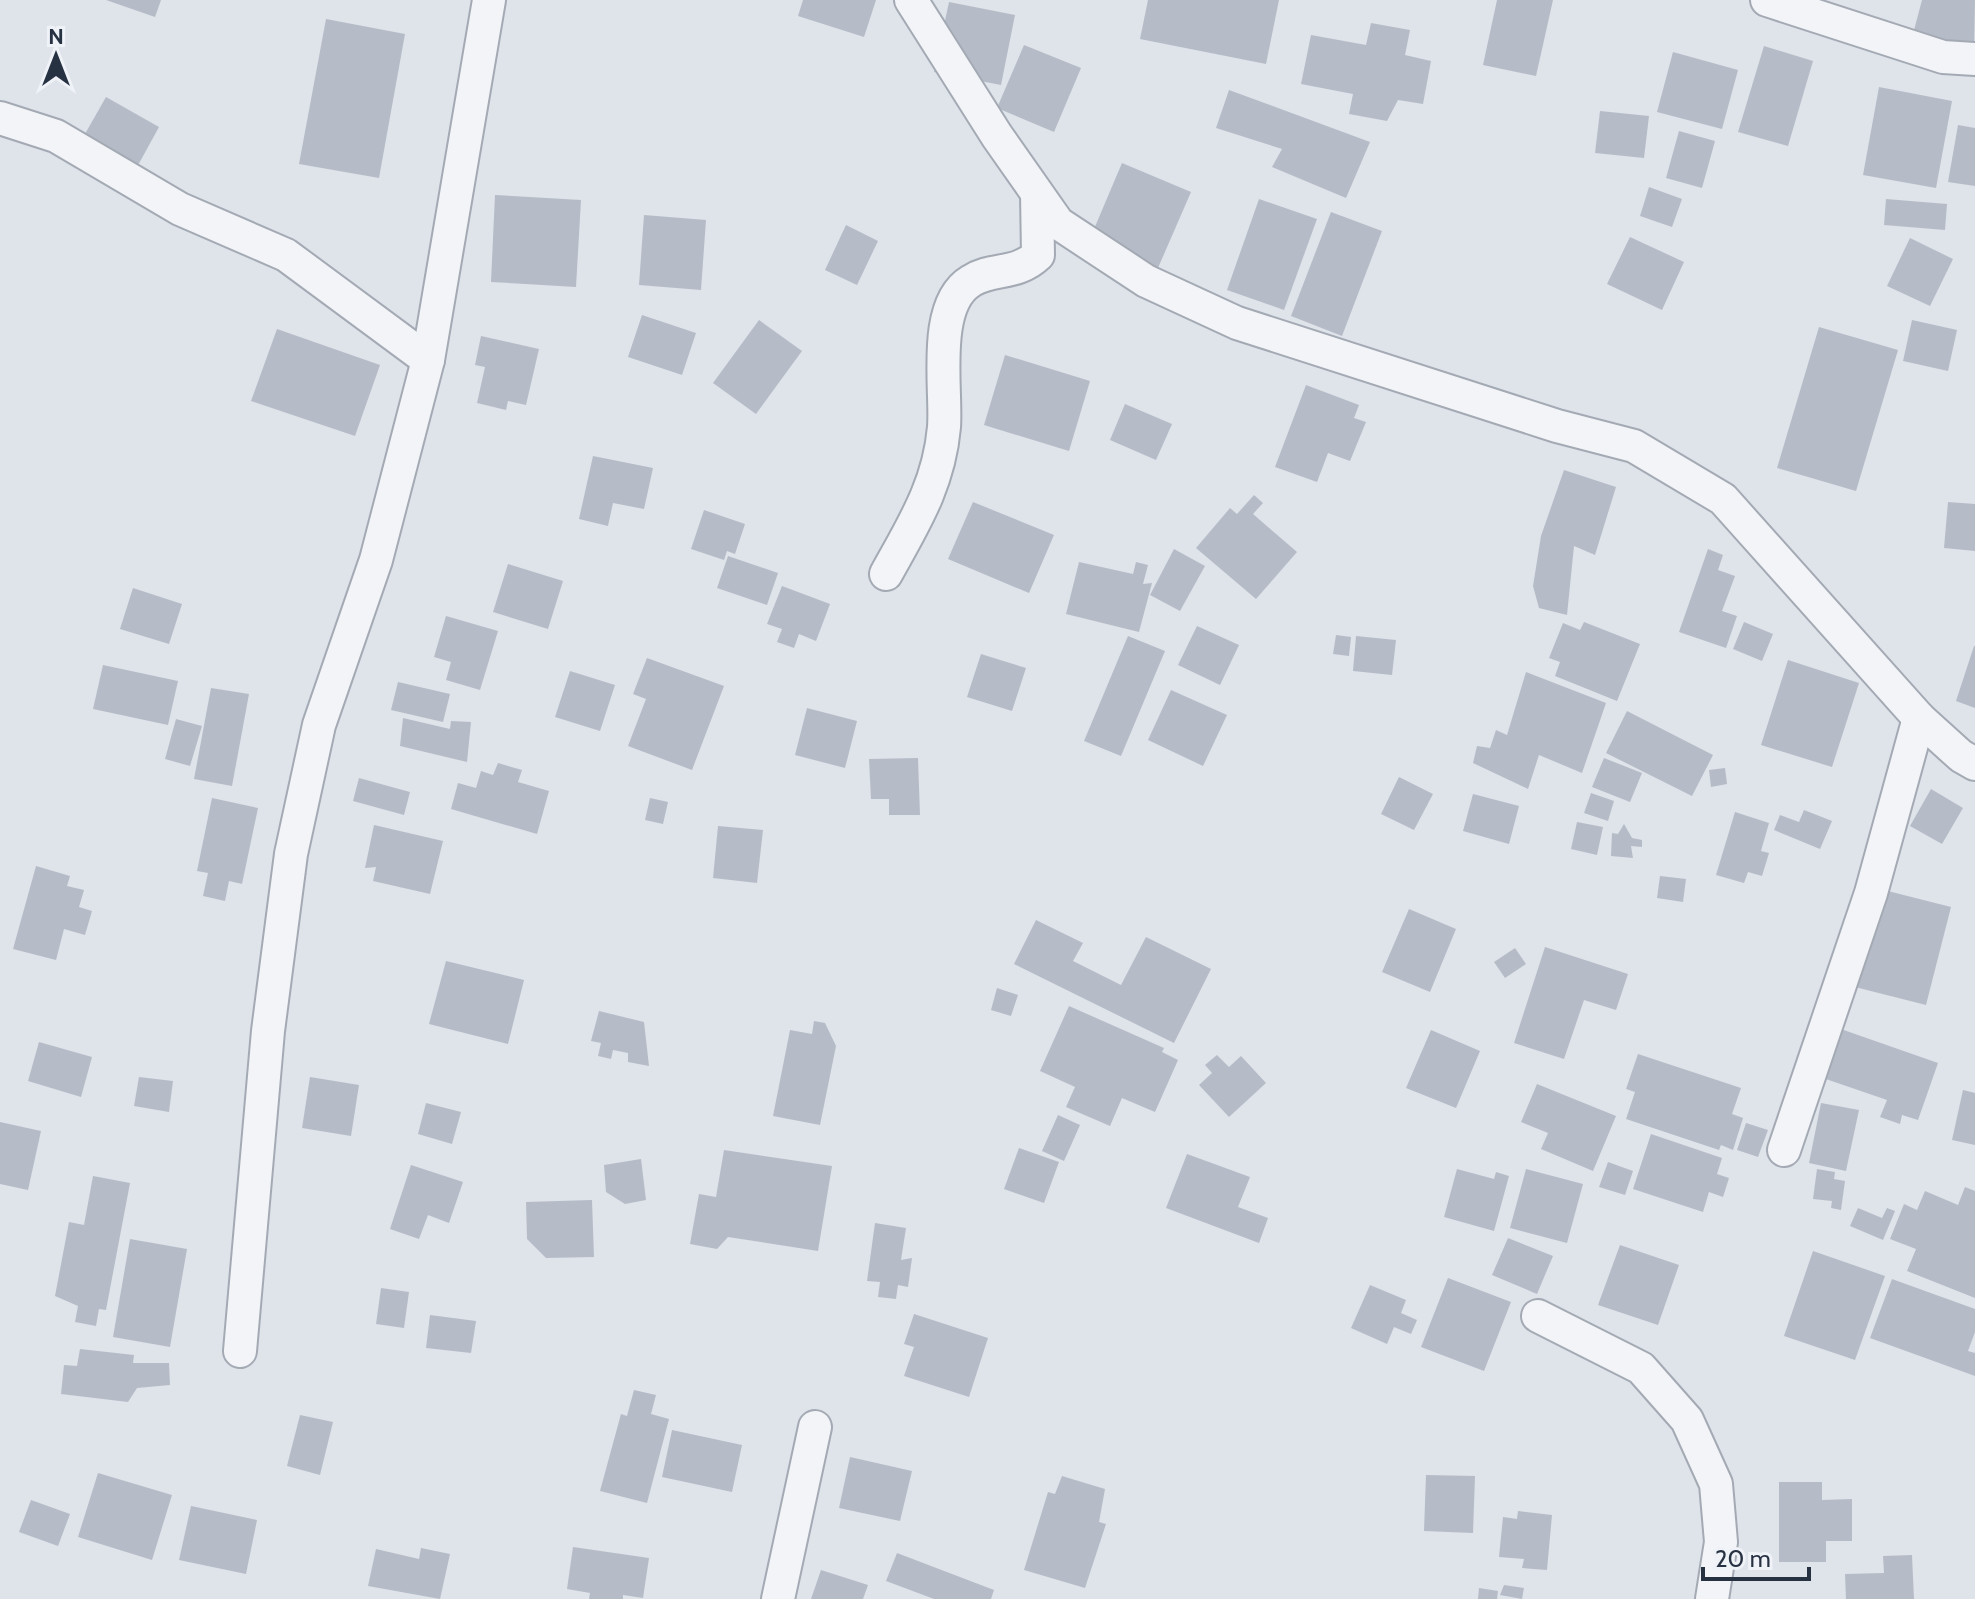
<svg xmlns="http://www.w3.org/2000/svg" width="1975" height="1599" viewBox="0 0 1975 1599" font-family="Cabin,sans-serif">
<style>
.building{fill:#b6bcc7}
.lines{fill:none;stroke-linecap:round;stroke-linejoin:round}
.street-casing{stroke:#a4aab4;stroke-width:36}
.street{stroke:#f2f4f7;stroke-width:32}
</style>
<rect width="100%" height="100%" fill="#dfe3ea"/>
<!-- building -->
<g class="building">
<polygon points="106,0 161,0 155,17"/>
<polygon points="803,0 876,0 864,37 798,16"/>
<polygon points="1148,0 1279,0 1266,64 1140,39"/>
<polygon points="1497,0 1553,0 1536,76 1483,65"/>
<polygon points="1922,0 1975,0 1974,50 1913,34"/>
<polygon points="949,2 1015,15 1001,85 934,72"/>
<polygon points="326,19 405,34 379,178 299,164"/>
<polygon points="1371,23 1410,30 1405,55 1431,61 1423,104 1398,100 1387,121 1349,114 1353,94 1301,84 1311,35 1366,45"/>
<polygon points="1024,45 1081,68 1054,132 997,108"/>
<polygon points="1764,46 1813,61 1788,146 1738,132"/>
<polygon points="1673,52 1738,70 1722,129 1657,112"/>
<polygon points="1879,87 1952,101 1936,188 1863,175"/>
<polygon points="1229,90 1370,142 1346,198 1272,167 1282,149 1216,128"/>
<polygon points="106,97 159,127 131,178 77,148"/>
<polygon points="1600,111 1649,116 1644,158 1595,153"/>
<polygon points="1958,125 1975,128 1975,186 1948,182"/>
<polygon points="1679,131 1715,141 1702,188 1666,178"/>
<polygon points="1122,163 1191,192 1151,284 1083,255"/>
<polygon points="1649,187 1682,199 1672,227 1640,216"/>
<polygon points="495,195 581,200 576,287 491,282"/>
<polygon points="1259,199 1317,219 1284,310 1227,290"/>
<polygon points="1886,199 1947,204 1945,230 1884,225"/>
<polygon points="1331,212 1382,231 1342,336 1291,316"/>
<polygon points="644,215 706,220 701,290 639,285"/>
<polygon points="846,225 878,241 857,285 825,270"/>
<polygon points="1630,237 1684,262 1662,310 1607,284"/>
<polygon points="1910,238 1953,259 1930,306 1887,286"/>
<polygon points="642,315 696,333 682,375 628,357"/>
<polygon points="759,320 802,351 756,414 713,383"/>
<polygon points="1912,320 1957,330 1948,371 1903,361"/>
<polygon points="1819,327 1898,350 1856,491 1777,468"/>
<polygon points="277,329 380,365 355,436 251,401"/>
<polygon points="481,336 539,349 526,405 508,401 506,410 477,403 485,367 475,365"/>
<polygon points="1005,355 1090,381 1069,451 984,425"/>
<polygon points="1306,385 1359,405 1354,418 1366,422 1350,461 1328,453 1317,482 1275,467"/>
<polygon points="1125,404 1172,424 1156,460 1110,440"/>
<polygon points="593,456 653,468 644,509 613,503 608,526 579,519"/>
<polygon points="1564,470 1616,487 1595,555 1574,546 1567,615 1539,608 1533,586 1541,536"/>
<polygon points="1254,495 1263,503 1253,514 1297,552 1256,599 1196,548 1230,508 1237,514"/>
<polygon points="973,502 1054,535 1029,593 948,559"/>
<polygon points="1948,502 1975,504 1975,551 1944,548"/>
<polygon points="704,510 745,524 735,554 727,551 724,560 691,549"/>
<polygon points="1174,549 1205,566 1180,611 1150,595"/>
<polygon points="1708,549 1723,555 1718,570 1735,576 1722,611 1737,616 1726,648 1679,632"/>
<polygon points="728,556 778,573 767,605 717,588"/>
<polygon points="1079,562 1133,574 1136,562 1148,565 1143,584 1152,583 1139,632 1066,614"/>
<polygon points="508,564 563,581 548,629 493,612"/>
<polygon points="782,586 830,604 816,641 799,634 794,648 777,642 782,629 767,624"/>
<polygon points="133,588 182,604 169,644 120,629"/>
<polygon points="446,616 498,631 480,690 446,680 451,662 434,657"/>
<polygon points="1584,622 1640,644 1617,701 1555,676 1560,662 1549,658 1563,623 1580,630"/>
<polygon points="1744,622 1773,634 1762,661 1733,649"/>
<polygon points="1197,626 1239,645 1220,685 1178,665"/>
<polygon points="1336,635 1351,637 1349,656 1333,654"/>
<polygon points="1128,636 1165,651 1121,756 1084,741"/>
<polygon points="1356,636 1396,640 1392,675 1353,671"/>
<polygon points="1974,646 1975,646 1975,708 1956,701"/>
<polygon points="981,654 1026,668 1012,711 967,697"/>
<polygon points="647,658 724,686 692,770 628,746 646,699 633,694"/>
<polygon points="1788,660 1859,683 1832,767 1761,745"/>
<polygon points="103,665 178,681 168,725 93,709"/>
<polygon points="570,671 615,685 600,731 555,717"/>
<polygon points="1526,672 1606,703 1582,773 1539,755 1528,789 1473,763 1477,746 1490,748 1496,730 1507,735"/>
<polygon points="398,682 450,694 443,722 391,710"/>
<polygon points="211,688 249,694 232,786 194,779"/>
<polygon points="1171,690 1227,715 1203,766 1148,740"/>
<polygon points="807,708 857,721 845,768 795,755"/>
<polygon points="1627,711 1713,755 1692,796 1606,753"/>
<polygon points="403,718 450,729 451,721 471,722 467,762 400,746"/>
<polygon points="176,719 202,726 190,766 165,759"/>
<polygon points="918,758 920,815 889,815 889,799 871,799 869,759"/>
<polygon points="1604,758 1642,773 1630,802 1592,787"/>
<polygon points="498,763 522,770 518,782 549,791 537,834 451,809 458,783 476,788 481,771 493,775"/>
<polygon points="1725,768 1727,784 1711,787 1709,770"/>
<polygon points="1399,777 1433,794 1414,830 1381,814"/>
<polygon points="359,778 410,792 404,815 353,801"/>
<polygon points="1931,789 1963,808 1942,844 1910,826"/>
<polygon points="1591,793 1614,801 1608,821 1584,813"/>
<polygon points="1473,794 1519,806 1509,844 1463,831"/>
<polygon points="212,798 258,808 242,884 229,881 225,901 203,896 208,873 197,871"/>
<polygon points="650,798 668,802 663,824 645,820"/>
<polygon points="1804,810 1832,821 1820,849 1774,830 1780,815 1799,822"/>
<polygon points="1735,812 1769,823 1761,851 1769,853 1762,876 1748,872 1744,883 1716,875"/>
<polygon points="1577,822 1603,827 1597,855 1571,849"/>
<polygon points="1624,824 1632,838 1642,840 1642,847 1631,846 1633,858 1611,856 1612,833 1618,834"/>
<polygon points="374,825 443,841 430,894 373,881 376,867 365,868"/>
<polygon points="718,826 763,830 757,883 713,878"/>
<polygon points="36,866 70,876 67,886 84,890 79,907 92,911 85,935 64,929 56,960 13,949"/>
<polygon points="1660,876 1686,879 1683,902 1657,898"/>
<polygon points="1876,888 1951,907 1926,1005 1851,986"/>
<polygon points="1409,909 1456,929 1430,992 1382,972"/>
<polygon points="1036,920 1083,943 1073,961 1121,985 1146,937 1211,969 1174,1043 1014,964"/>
<polygon points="1545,947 1628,974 1616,1010 1584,1000 1564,1059 1514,1043"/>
<polygon points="1515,948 1526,964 1505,978 1494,962"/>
<polygon points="446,961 524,980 508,1044 429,1024"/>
<polygon points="997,988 1018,995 1011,1016 991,1010"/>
<polygon points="1069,1006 1164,1048 1162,1052 1178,1060 1155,1112 1122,1098 1110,1126 1066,1107 1075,1087 1040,1071"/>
<polygon points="599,1011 644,1022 649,1066 628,1062 628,1053 613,1050 611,1059 598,1056 601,1043 591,1041"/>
<polygon points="814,1021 825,1023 836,1046 820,1125 773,1116 790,1030 812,1034"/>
<polygon points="1838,1028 1938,1063 1918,1120 1902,1115 1900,1124 1880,1117 1887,1100 1820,1077"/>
<polygon points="1431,1030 1480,1051 1456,1108 1406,1088"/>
<polygon points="39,1042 92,1057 81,1097 28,1081"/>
<polygon points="1638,1054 1741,1088 1732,1114 1743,1118 1733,1150 1721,1145 1719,1150 1626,1119 1635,1092 1626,1089"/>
<polygon points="1217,1055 1229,1067 1241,1056 1266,1083 1229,1117 1199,1085 1212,1073 1205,1065"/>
<polygon points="139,1077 173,1081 169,1112 134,1106"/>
<polygon points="310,1077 359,1085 351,1136 302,1128"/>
<polygon points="1537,1084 1616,1116 1593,1171 1541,1149 1548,1133 1521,1122"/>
<polygon points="1963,1090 1975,1093 1975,1145 1952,1140"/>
<polygon points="426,1103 461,1112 452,1144 418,1134"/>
<polygon points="1821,1103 1859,1110 1846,1171 1809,1163"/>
<polygon points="1058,1115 1080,1125 1064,1161 1042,1151"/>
<polygon points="0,1122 41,1131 28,1190 0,1184"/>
<polygon points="1746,1123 1768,1130 1758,1157 1737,1150"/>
<polygon points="1651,1134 1722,1158 1717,1174 1729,1178 1723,1197 1709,1192 1703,1212 1633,1189"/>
<polygon points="1019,1148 1059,1162 1044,1203 1004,1189"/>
<polygon points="724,1150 832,1166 818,1251 728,1237 717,1249 690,1244 699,1194 716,1197"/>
<polygon points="1187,1154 1250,1177 1238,1207 1268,1218 1259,1243 1166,1208"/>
<polygon points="641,1159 646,1200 625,1204 606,1192 604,1165"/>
<polygon points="1608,1162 1633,1171 1625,1195 1599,1187"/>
<polygon points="411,1165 463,1182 449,1223 428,1215 419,1239 390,1229"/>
<polygon points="1457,1169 1494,1179 1496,1172 1509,1176 1494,1231 1444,1217"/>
<polygon points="1526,1169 1583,1184 1567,1243 1510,1228"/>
<polygon points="1817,1169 1835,1172 1834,1179 1845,1181 1841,1210 1831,1208 1832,1201 1813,1199"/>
<polygon points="93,1176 130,1183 106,1310 99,1309 96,1326 75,1322 78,1306 55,1296 69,1222 84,1225"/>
<polygon points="1965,1187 1975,1191 1975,1298 1907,1271 1916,1249 1890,1239 1904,1204 1917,1210 1925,1191 1958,1205"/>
<polygon points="592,1200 594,1257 546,1258 527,1239 526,1202"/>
<polygon points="1858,1208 1882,1218 1887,1208 1895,1211 1883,1240 1850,1226"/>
<polygon points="875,1223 906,1228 901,1260 912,1258 908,1287 898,1285 896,1299 878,1297 880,1282 867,1281"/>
<polygon points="1508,1238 1553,1256 1537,1294 1492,1275"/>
<polygon points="130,1239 187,1249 170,1347 113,1337"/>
<polygon points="1620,1245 1679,1265 1658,1325 1598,1305"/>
<polygon points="1813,1251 1885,1276 1855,1360 1784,1336"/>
<polygon points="1448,1278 1511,1302 1484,1371 1421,1347"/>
<polygon points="1892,1279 1975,1309 1975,1332 1968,1351 1975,1353 1975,1376 1870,1338"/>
<polygon points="1370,1285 1406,1300 1401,1313 1417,1320 1411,1334 1394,1327 1387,1344 1351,1328"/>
<polygon points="381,1288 409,1292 404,1328 376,1324"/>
<polygon points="914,1314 988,1338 969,1397 904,1376 914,1347 904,1344"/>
<polygon points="430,1315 476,1321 471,1353 426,1348"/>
<polygon points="80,1349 134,1355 133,1363 169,1363 170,1385 137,1388 128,1402 61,1394 64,1365 77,1366"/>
<polygon points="634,1390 656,1395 651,1414 669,1419 647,1503 600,1491 621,1414 627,1416"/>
<polygon points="300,1415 333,1422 320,1475 287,1466"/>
<polygon points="672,1430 742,1445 732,1492 662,1477"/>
<polygon points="850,1457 912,1471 900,1521 839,1508"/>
<polygon points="98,1473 172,1495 152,1560 78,1537"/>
<polygon points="1426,1475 1475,1476 1473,1533 1424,1531"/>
<polygon points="1062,1476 1105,1489 1099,1522 1106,1524 1085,1588 1024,1570 1048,1492 1055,1494"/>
<polygon points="1779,1482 1822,1482 1822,1500 1852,1499 1852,1541 1826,1541 1826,1562 1779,1562"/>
<polygon points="31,1500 70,1514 58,1546 19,1532"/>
<polygon points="191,1506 257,1520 246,1574 179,1560"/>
<polygon points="1518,1511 1552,1515 1547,1570 1522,1568 1524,1559 1499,1557 1503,1517 1517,1519"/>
<polygon points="573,1547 649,1558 643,1598 623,1595 623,1599 589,1599 590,1593 567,1589"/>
<polygon points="421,1548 450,1554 440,1599 368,1586 376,1549 419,1559"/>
<polygon points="897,1553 994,1590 991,1599 934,1599 886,1581"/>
<polygon points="1912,1555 1914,1599 1846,1599 1845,1574 1884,1573 1883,1556"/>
<polygon points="821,1570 868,1585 863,1599 811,1599"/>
<polygon points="1504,1585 1524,1588 1522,1599 1500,1595"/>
<polygon points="1479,1588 1498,1591 1497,1599 1478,1599"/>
</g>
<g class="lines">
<!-- street casing -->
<g class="street-casing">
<g id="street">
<polyline points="911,0 997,136 1058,223 1146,281 1237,323 1557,426 1634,446 1723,499 1919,718 1961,756 1975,764"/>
<polyline points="1767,0 1943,57 1975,59"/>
<polyline points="0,118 56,136 180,209 286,255 428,360"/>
<path d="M886,574C913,525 939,485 944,427C947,390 931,305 971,281C992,267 1016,276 1038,255L1037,194"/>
<polyline points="1784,1150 1871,893 1919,718"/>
<polyline points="1538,1316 1641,1368 1687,1420 1716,1484 1721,1542 1712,1599"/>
<polyline points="240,1351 268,1031 291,854 319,725 376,560 428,360 489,0"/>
<polyline points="778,1599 815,1427"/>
</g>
</g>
<!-- street -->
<use href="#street" class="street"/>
</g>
<!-- north arrow -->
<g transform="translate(56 56)" stroke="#eff2f7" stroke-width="6" paint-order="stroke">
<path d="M0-6L14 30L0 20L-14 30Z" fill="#263142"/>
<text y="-12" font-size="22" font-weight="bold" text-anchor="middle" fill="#263142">N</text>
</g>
<!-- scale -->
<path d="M1703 1567v12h106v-12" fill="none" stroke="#263142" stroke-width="4"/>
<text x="1715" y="1567" font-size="24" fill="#263142" stroke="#eff2f7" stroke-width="6" paint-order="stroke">20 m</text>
</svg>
